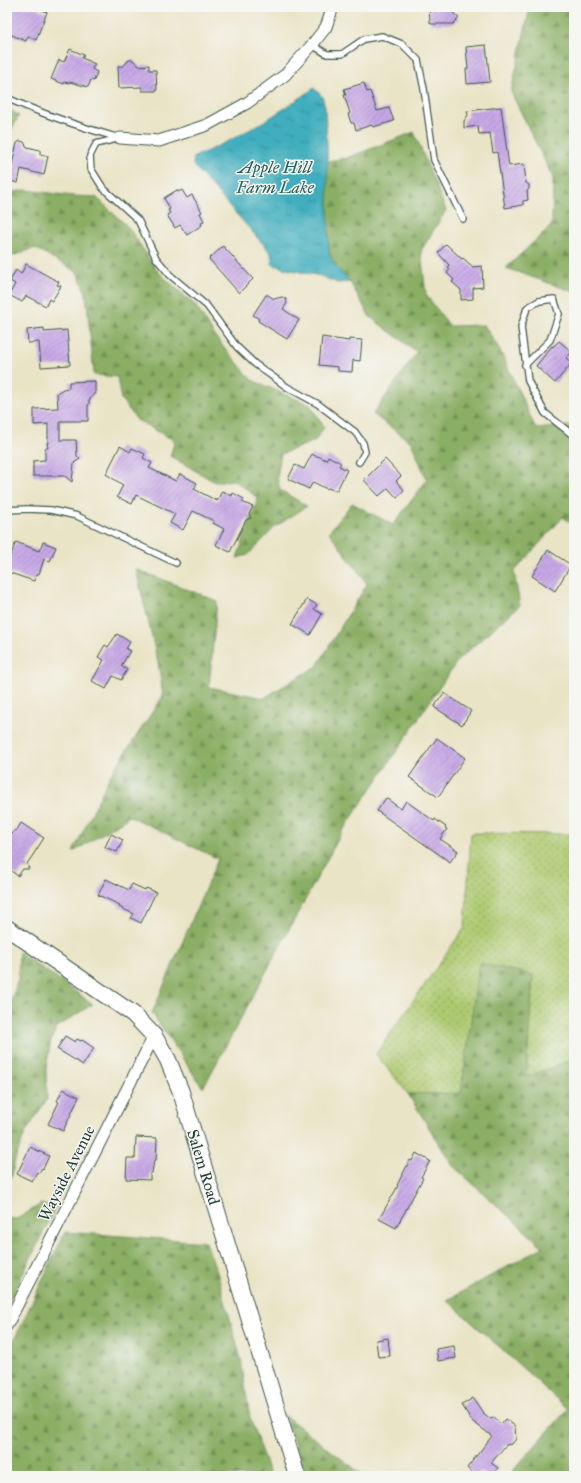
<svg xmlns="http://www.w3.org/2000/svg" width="581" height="1483" viewBox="0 0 581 1483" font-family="'IM FELL Great Primer',serif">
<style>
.grass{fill:url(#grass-dots);stroke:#668452}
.forest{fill:url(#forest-firs);stroke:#54764c}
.water{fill:url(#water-ripples);stroke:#307679}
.building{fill:url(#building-hatch)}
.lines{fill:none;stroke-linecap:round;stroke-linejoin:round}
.lane-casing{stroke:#3d564a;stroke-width:8}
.street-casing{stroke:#3d564a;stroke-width:13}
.secondary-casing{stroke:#3d564a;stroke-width:18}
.lane{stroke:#fff;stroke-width:5.5}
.street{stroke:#fff;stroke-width:11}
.secondary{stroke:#fff;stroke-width:16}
.labels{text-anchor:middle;stroke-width:3;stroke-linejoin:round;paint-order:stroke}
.street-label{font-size:16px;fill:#1f3d34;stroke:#f6f6f2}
.water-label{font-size:17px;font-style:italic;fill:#295f5d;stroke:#f6f6f2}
</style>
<defs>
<pattern id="grass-dots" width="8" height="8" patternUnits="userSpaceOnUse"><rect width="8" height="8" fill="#aeca71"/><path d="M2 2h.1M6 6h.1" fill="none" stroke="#8da55e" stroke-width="1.8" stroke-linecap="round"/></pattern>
<pattern id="forest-firs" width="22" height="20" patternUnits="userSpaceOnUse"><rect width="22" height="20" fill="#8aae63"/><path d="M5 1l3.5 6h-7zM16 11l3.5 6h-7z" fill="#708f52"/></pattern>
<pattern id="water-ripples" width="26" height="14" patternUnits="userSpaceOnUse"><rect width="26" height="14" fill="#40aebe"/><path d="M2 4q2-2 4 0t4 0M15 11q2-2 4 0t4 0" fill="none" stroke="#358f9b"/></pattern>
<pattern id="building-hatch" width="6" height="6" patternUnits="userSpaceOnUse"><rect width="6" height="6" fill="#c7a8e6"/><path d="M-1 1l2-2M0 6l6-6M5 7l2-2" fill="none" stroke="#a18abb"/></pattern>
</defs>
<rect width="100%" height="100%" fill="#f6f6f2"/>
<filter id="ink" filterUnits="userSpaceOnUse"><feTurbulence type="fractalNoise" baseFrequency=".025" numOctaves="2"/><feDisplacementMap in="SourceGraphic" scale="8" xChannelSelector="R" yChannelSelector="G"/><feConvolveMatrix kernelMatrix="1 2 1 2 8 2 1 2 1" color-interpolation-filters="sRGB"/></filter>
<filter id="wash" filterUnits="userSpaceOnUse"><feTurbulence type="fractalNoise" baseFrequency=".012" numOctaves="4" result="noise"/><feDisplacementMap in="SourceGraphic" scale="16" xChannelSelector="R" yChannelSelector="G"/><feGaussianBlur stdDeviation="0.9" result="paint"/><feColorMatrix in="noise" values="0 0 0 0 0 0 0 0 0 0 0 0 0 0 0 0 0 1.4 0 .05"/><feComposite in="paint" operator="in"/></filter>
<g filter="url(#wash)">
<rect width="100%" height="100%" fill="#eae4c7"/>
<!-- grass -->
<polygon class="grass" points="471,833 574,834 574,1059 526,1077 533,975 479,964 461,1094 408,1094 376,1054 465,927"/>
<!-- forest -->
<g class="forest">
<polygon points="530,7 574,7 574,292 506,268 552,225 553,178 511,92"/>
<polygon points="7,107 19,116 7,138"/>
<polygon points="414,132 446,210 421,251 426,295 450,326 484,325 500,350 536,429 574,425 574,526 563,517 514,572 520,605 458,660 342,832 203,1088 152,1013 218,859 130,816 73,852 110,776 163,696 158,663 136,569 217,601 209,687 264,698 317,666 367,584 329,532 352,503 393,525 427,480 411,442 373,414 417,352 370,317 350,282 336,267 329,253 327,161 347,158"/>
<polygon points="26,190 73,196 96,197 129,228 158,272 195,305 217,339 252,380 310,405 324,427 315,441 281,454 277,477 280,490 307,506 275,527 248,555 237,558 258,498 234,480 215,482 170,456 175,441 137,420 121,399 117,377 94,375 86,293 77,272 35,248 7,258 7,193"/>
<polygon points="19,952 93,1004 57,1027 51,1040 46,1069 47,1099 25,1133 15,1160 12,1175 7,1182 7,1014 18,980"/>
<polygon points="479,963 533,975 526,1077 574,1059 574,1476 508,1476 568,1409 447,1300 543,1247 453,1166 408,1094 461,1093"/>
<polygon points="41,1204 56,1207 7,1306 7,1218 17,1219"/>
<polygon points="65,1232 206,1242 218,1275 241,1359 250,1418 270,1476 7,1476 7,1355"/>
<polygon points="284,1415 364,1476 306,1476"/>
</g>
<!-- water -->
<path class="water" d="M314,88L322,96L325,107L327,145L329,253L336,267L350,282L337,283L321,276L286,269L272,264L271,253L193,165L194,157C239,138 275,116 314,88Z"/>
<g id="blocks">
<!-- building -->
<g class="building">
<polygon points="7,7 34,7 47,12 36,40 28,36 26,41 7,33"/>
<polygon points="429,7 453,7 453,13 459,18 453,24 432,24 430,23"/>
<polygon points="486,45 490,82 467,84 466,69 468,69 466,47"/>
<polygon points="70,49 84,55 82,58 95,64 92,69 97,72 94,81 91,80 88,87 70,82 69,83 65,82 64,84 51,79 59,60 64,62"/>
<polygon points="129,60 133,60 139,66 149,65 149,70 156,70 157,91 142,91 142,87 119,88 118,66 123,66"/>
<polygon points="364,83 367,92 370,91 377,111 389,108 394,121 373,127 372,125 356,130 354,123 351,123 348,114 350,113 344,95 346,95 344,89"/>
<polygon points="501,107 509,166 524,164 526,183 529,185 529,189 527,191 528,200 523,201 523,205 505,208 497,152 493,153 490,133 479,134 478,126 464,128 464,121 468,115 467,111"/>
<polygon points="20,141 24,142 27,147 40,150 40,154 48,156 44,175 21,169 18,183 7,180 7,163 12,164 17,143"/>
<polygon points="177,190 178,192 182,190 187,198 192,195 202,212 200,213 204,221 201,223 202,225 187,235 180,225 175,228 167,215 170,213 168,210 170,209 164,198"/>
<polygon points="446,244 462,259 463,258 473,267 482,266 483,287 473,288 473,299 461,300 461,290 452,282 454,280 447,273 450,269 448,267 449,265 438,253"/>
<polygon points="223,246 253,279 239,293 209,259"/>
<polygon points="26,264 59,282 57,285 61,286 52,301 49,299 46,306 26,296 22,302 9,295 15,284 10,281 16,270 21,274"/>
<polygon points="266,295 268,295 274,299 282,297 286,299 287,303 283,309 299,320 287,339 258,321 259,319 253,315"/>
<polygon points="44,328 44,332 67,330 70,365 41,367 39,342 28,343 27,330"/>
<polygon points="322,337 349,341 349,339 362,340 360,361 353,360 352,372 338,371 338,367 319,365"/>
<polygon points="559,341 572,352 566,358 572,363 555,383 536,366 552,346 553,347"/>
<polygon points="95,381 95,393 89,400 89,404 88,405 88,421 60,421 60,440 76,440 77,456 80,459 74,463 72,482 65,476 33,476 33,461 45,460 45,448 48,448 47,443 48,443 48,424 34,425 34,409 58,408 57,393 63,389 69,388 69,382"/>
<polygon points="120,446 130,452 132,448 145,454 143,458 152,463 149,468 176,481 180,474 197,483 194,489 217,501 222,491 232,496 233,493 244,499 242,502 253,507 249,514 251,518 246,520 230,552 216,545 224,529 213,523 214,521 193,511 183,530 170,523 175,514 136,495 132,504 117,497 123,485 106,474"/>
<polygon points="312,454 317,457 318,456 326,460 328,456 341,463 339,466 347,470 337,490 333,490 328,488 327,489 313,482 309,489 288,479 295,465 304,469"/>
<polygon points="385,459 401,476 396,481 404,490 397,498 388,488 379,496 364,480"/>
<polygon points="16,542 39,551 43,542 56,547 50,561 44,559 39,574 37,574 34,581 10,573 7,570 7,564"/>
<polygon points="548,550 571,565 555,591 532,576"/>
<polygon points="307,599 317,605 314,609 322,614 310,635 292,624"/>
<polygon points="117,634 130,642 126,649 130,651 121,666 127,670 121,680 113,676 106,689 92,681 104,660 98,657 105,645 108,647"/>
<polygon points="444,693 471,711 462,725 434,707"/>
<polygon points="437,738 465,758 438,797 409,777"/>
<polygon points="386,798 401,809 406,801 434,821 435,819 446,827 445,828 447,829 440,839 458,851 450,862 377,811"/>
<polygon points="21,823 44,838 27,864 29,869 23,869 18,876 7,868 7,840 11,833 12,834 15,830 16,831"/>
<polygon points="111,834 123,840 117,852 105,847"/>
<polygon points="106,879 129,890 132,884 145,890 146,888 156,892 141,923 131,918 134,914 119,907 120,905 98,895"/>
<polygon points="65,1036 75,1042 77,1039 81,1041 82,1040 94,1048 83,1065 57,1049"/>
<polygon points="63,1089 79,1097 63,1131 48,1124 59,1102 57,1101"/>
<polygon points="136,1137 157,1138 156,1160 154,1160 152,1173 150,1173 150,1180 126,1179 127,1158 135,1158"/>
<polygon points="30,1147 49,1156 43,1169 42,1168 39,1173 37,1172 32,1181 17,1174"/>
<polygon points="416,1153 430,1161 421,1177 423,1178 396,1228 379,1219 398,1186 397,1185 410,1160 412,1161"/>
<polygon points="388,1338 390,1356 378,1357 376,1340"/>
<polygon points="454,1346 456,1358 438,1361 436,1349"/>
<polygon points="473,1398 483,1413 491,1419 493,1417 501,1424 505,1419 515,1426 516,1439 512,1444 506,1445 491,1463 498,1468 492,1476 487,1476 480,1471 476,1476 467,1468 492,1436 472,1421 462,1405"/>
</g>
</g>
</g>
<g filter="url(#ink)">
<use href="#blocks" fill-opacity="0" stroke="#3d564a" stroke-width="1"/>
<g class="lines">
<!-- lane casing -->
<g class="lane-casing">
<g id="lane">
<polyline points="312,45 327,54 342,54 364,39 382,36 402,44 418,60 424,89 434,160 463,219"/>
<path d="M7,98C44,115 81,127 119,138"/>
<polyline points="120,138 96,144 90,156 91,169 103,188 138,220 156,258 170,275 207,306 237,347 255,364 287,387 318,404 355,432 363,443 365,452 359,462"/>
<polyline points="525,365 550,340 559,314 554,299 539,301 527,308 521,327 528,381 545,413 574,436"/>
<polyline points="7,510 27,509 51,510 77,516 176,563"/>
</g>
</g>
<!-- street casing -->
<g class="street-casing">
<g id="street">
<polyline points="120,138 159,141 207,125 247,103 285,75 312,45 326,27 333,7"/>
<polyline points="7,1325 154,1036"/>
</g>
</g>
<!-- secondary casing -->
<g class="secondary-casing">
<polyline id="secondary" points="7,928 133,1014 154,1036 168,1060 181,1092 297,1476"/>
</g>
<!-- lane -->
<use href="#lane" class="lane"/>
<!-- street -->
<use href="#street" class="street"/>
<!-- secondary -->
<use href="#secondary" class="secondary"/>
</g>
</g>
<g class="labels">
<!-- street labels -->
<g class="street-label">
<text transform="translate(204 1167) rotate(73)" y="6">Salem Road</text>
<text transform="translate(66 1173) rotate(-63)" y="6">Wayside Avenue</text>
</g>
<!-- water labels -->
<g class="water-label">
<text x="275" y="173">Apple Hill<tspan x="275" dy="20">Farm Lake</tspan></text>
</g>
</g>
<!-- margin -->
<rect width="581" height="1483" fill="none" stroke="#f6f6f2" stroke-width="24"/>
</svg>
